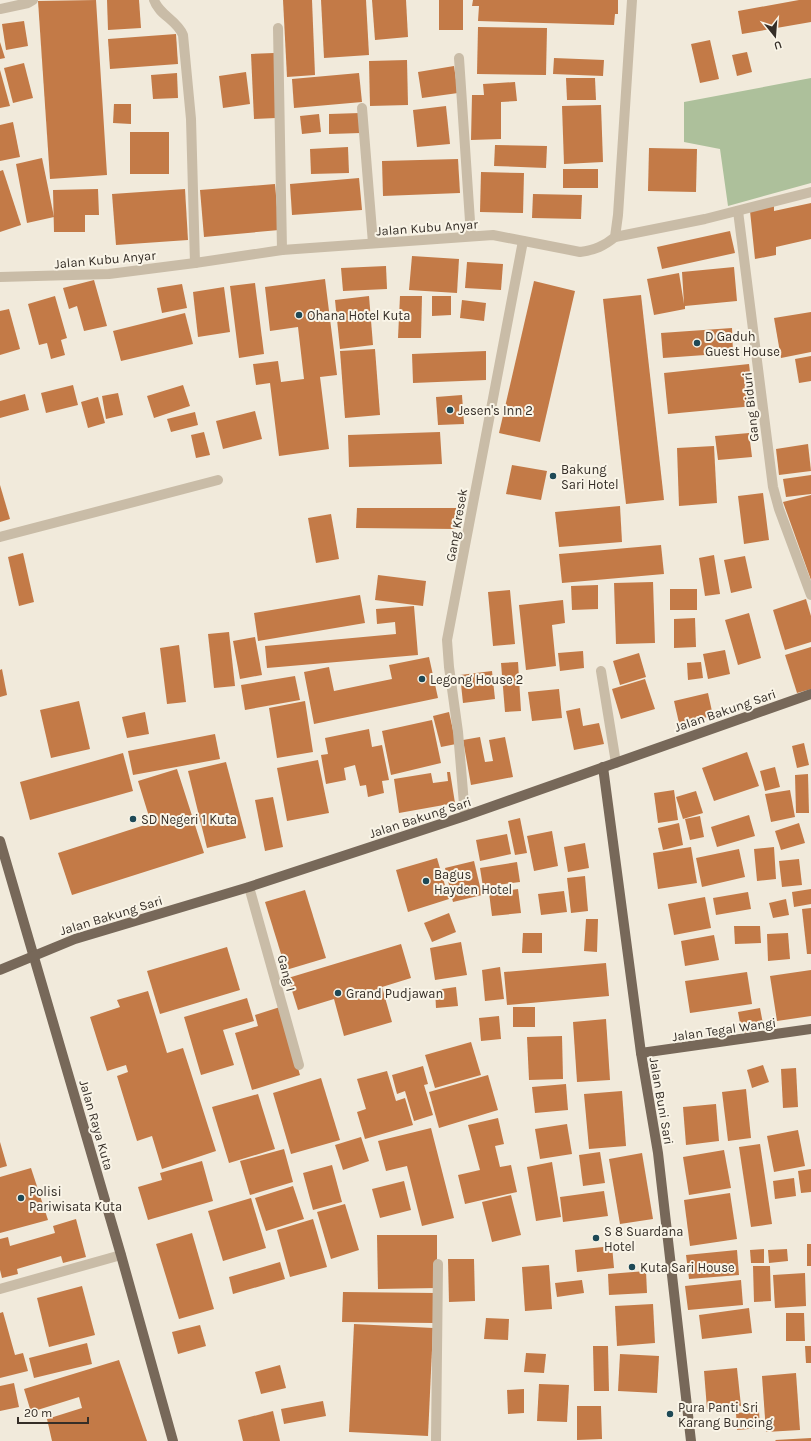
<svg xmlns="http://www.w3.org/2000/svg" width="811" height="1441" viewBox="0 0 811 1441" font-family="Karla,sans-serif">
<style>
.green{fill:#adc09b}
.building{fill:#c37a47}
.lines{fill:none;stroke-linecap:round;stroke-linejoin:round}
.minor{stroke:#c9bca7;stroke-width:10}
.major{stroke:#776859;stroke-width:10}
.poi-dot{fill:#1e4956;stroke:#f9f4e7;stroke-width:1.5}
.labels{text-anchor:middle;stroke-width:4;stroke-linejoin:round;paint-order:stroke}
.street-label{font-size:13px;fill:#352e27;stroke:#f9f4e7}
.poi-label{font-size:13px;fill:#352e27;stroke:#f9f4e7;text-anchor:start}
</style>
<rect width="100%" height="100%" fill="#f1eadb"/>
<!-- green -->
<polygon class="green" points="811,78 811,183 728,206 720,149 684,142 684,102"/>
<!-- building -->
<g class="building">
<polygon points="96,0 107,175 50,179 38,1"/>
<polygon points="107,0 139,0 141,28 108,30"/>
<polygon points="283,0 312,0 315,75 287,77"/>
<polygon points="321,0 366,0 369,55 324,58"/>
<polygon points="372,0 406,0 408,37 375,40"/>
<rect x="439" y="0" width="24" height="30"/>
<polygon points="473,0 618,0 618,14 615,14 614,25 478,21 479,6 472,6"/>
<polygon points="799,0 811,0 811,22 742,34 738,11"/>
<polygon points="24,21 28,46 6,50 2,24"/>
<polygon points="478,27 547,28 546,75 477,74"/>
<polygon points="176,34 178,64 110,69 108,39"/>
<polygon points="710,40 719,79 700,83 691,44"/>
<polygon points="0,42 5,58 0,59"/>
<polygon points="747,52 752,72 737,76 732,55"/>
<polygon points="274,53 276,118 254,119 251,54"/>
<polygon points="554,58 604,60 603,76 553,74"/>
<polygon points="407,60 408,105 370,106 369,61"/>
<polygon points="24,63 33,98 13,103 4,68"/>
<polygon points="454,66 458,93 422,98 418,72"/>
<polygon points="0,70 10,106 0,108"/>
<polygon points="246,72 250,104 223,108 219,76"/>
<polygon points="177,73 178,98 153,99 151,75"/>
<polygon points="359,73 362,102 294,108 292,79"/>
<polygon points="566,78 595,78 596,100 567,100"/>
<polygon points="515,82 517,101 501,102 501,139 471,140 472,95 484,95 483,84"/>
<polygon points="114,104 131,104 131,124 113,123"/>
<polygon points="601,105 603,162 564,164 562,106"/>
<polygon points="446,106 450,144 417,147 413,110"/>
<polygon points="360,113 361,133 329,134 329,114"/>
<polygon points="319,114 321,132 302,134 300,116"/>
<polygon points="13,122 20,157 0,161 0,125"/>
<rect x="130" y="132" width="39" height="42"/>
<polygon points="495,145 547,146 546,168 494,166"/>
<polygon points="348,147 349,173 311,174 310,149"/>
<polygon points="649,148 697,149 696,192 648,191"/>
<polygon points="42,158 54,217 27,223 16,164"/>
<polygon points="458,159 460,193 383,196 382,161"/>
<rect x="563" y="169" width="35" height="19"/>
<polygon points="3,170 21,225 0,232 0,171"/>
<polygon points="481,172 524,173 523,213 480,212"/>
<polygon points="359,178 362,210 292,215 290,184"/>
<polygon points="275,184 279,230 204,237 200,190"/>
<polygon points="98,189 99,215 85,215 85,232 54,232 53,190"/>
<polygon points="185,189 188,240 116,245 112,194"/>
<polygon points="533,194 582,195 581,219 532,218"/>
<polygon points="811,203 811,239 776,247 776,255 755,259 750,211 774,206 774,211"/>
<polygon points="730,231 735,253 662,269 657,247"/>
<polygon points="412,256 459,259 457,293 409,290"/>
<polygon points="467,262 503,264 501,290 465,288"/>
<polygon points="386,266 387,289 343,291 341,268"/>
<polygon points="734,267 737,301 685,306 685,309 654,315 647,279 679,273 684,304 682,272"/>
<polygon points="325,279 337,375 320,377 329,449 279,456 270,383 256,385 253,364 278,361 281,382 304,379 298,327 270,331 265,287"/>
<polygon points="94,280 107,326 84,331 77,306 69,309 63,288"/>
<polygon points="534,281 575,291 540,442 499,433"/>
<polygon points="255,283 264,354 239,358 230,286"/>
<polygon points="182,284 187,308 162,313 157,288"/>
<polygon points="224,287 230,332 198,337 193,292"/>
<polygon points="641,295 664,500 626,504 603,299"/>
<polygon points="55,296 67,338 61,340 65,355 51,359 47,343 39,345 28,304"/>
<polygon points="369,296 373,345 340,349 335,300"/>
<polygon points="400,296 422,296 421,338 398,338"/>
<polygon points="432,296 451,296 451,315 432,316"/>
<polygon points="462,300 486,303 484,321 460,318"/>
<polygon points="9,309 20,349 0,355 0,311"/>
<polygon points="811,312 811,352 781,358 774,318"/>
<polygon points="185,313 193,344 121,361 113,331"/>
<polygon points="732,328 733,353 663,358 661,333"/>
<polygon points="375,349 380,415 345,418 340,351"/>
<polygon points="486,351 486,380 413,383 412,354"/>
<polygon points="811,356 811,381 799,383 795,359"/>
<polygon points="749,364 754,406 668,414 664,373"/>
<polygon points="73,385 78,405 46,413 41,393"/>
<polygon points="183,385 190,406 154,418 147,396"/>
<polygon points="118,393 123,415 106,419 102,396"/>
<polygon points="25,394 29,410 0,418 0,401"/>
<polygon points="462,395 464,424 438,425 436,397"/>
<polygon points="98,397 105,423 88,428 81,402"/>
<polygon points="255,411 262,439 223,449 216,421"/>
<polygon points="195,412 198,425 171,432 167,419"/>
<polygon points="204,432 210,455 196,458 191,435"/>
<polygon points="440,432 442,464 349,467 348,435"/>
<polygon points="749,433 752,457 718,460 715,436"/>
<polygon points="808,444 811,471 779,475 776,449"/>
<polygon points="714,446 717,503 679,506 677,448"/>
<polygon points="512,465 547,471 541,500 506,494"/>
<polygon points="811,475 811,494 786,497 783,479"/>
<polygon points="0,485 10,519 0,522"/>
<polygon points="763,493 769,540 744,544 738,496"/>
<polygon points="811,495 811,580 783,502"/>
<polygon points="620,506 622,542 559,547 555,512"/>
<polygon points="357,508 456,508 456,529 356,528"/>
<polygon points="331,514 339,559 316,563 308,518"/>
<polygon points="661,545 664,574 562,583 559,554"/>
<polygon points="23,553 34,602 19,606 8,557"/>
<polygon points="714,555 720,594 705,596 699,558"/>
<polygon points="745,556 752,588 731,593 724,560"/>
<polygon points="378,575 426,581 423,606 375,600"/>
<polygon points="653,582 655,643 616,644 614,583"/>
<polygon points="598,585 598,609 572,610 571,586"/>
<rect x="670" y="589" width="27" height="21"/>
<polygon points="510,590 515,644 493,646 488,592"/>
<polygon points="360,595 365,623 258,641 254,613"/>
<polygon points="806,599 811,616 811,642 785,650 773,610"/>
<polygon points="563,600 565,623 552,625 556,666 526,670 519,605"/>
<polygon points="414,606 418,655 267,668 265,646 396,634 395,622 377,624 376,609"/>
<polygon points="749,613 761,658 738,665 725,620"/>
<polygon points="695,618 696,647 674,648 674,619"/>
<polygon points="229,632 235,686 214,688 208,634"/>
<polygon points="255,637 262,675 240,679 233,641"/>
<polygon points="179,645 186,702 167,704 160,648"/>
<polygon points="811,647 811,689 797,693 785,655"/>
<polygon points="725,650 730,674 708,679 703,654"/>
<polygon points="583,651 584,668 560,671 558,653"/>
<polygon points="639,653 646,677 620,685 613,661"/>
<polygon points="429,657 438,698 314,724 304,672 329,667 334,691 392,679 389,665"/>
<polygon points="518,662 521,711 505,712 501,663"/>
<polygon points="701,662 703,678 688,680 687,663"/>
<polygon points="2,669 7,695 0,697 0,670"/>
<polygon points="492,671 495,699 463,703 460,675"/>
<polygon points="295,676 300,700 245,710 241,685"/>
<polygon points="645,679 655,709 621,719 612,689"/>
<polygon points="559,689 562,718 532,721 528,692"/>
<polygon points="708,693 713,716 679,723 674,701"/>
<polygon points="79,701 90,749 51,758 40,710"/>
<polygon points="305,701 313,752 277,758 269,708"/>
<polygon points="580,708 583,726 599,723 604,744 574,750 566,711"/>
<polygon points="145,712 149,734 127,738 122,717"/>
<polygon points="449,712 456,744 441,747 433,716"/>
<polygon points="432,720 441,763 391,775 382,731"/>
<polygon points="369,729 372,747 382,745 389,780 382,781 384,793 368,797 366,785 360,786 355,765 344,768 346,780 326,784 321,755 328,754 325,738"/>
<polygon points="215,734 220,759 133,775 128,751"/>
<polygon points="480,737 485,762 493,761 489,740 505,737 513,777 471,785 463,740"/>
<polygon points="804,743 809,765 797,768 792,746"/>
<polygon points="747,752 759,786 714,801 702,768"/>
<polygon points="123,753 133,791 30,820 20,782"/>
<polygon points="318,760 329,813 287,821 277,768"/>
<polygon points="226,762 246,838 207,848 188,771"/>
<polygon points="775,767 780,787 765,791 760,771"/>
<polygon points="177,769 204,853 72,895 58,853 151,823 138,781"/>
<polygon points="447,772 450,772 455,803 399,813 394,779 431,773 433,783 448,781"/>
<polygon points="808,774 809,813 796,813 795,775"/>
<polygon points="674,790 678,820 658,823 654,793"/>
<polygon points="790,790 795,817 771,822 765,794"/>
<polygon points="696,791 703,813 683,819 676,797"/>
<polygon points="273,797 283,847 265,851 255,800"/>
<polygon points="749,815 755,836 717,847 711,827"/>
<polygon points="700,816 704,837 690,840 685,819"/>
<polygon points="520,818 527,853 515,855 508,821"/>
<polygon points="679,823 683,845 663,850 658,828"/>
<polygon points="799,823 805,843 781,850 775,831"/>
<polygon points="552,831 558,866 534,871 527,836"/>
<polygon points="507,834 511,854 480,861 476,840"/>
<polygon points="585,843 589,868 568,872 564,847"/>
<polygon points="691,847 697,883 658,889 653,853"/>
<polygon points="774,847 776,879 757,881 754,849"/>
<polygon points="739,849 745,877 702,887 696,858"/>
<polygon points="437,858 449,899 408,912 396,870"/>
<polygon points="799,859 802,885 782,887 779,861"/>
<polygon points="474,861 482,895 453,902 445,868"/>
<polygon points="517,862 520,882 483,887 480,868"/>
<polygon points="585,876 588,911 571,913 567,878"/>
<polygon points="518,889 521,913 492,916 489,893"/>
<polygon points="811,889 811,904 794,907 792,892"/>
<polygon points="305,890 326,958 286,970 265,902"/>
<polygon points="564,891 567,912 541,915 538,894"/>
<polygon points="748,892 751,909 716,915 713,898"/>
<polygon points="705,897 711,928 674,935 668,904"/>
<polygon points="786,899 789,915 773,918 769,903"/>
<polygon points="811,908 811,954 807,954 802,909"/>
<polygon points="449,913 456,932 432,942 424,923"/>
<polygon points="586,919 598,919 597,952 584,951"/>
<polygon points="734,926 760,926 761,943 735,944"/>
<polygon points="523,933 542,933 542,953 522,953"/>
<polygon points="788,933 790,959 768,961 767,934"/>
<polygon points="714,935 719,960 685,966 681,941"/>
<polygon points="461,942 467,975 435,980 430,948"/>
<polygon points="401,944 411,978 382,987 392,1022 344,1036 334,999 298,1010 288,978"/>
<polygon points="227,947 240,990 160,1014 147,971"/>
<polygon points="606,963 609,996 507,1005 504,972"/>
<polygon points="500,967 504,999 485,1001 482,970"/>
<polygon points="811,970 811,1016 777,1021 770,976"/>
<polygon points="747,972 752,1004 690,1013 685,981"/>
<polygon points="456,987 458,1006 436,1008 435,990"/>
<polygon points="148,991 167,1053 183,1048 216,1151 162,1169 152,1136 137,1141 117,1076 128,1072 126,1065 107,1071 90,1017 120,1007 117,1000"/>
<polygon points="247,998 254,1021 223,1030 234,1065 201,1075 184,1017"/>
<polygon points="280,1007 300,1075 252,1090 235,1033 258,1026 255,1015"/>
<rect x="513" y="1007" width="22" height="20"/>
<polygon points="760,1008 764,1029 742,1033 738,1012"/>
<polygon points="499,1016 501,1039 481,1041 479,1018"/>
<polygon points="606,1019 610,1080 577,1082 573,1022"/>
<polygon points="562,1036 563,1079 529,1080 527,1037"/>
<polygon points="471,1042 481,1075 435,1088 425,1055"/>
<polygon points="763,1065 769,1082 752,1088 747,1070"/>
<polygon points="423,1066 428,1084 424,1085 433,1115 414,1121 405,1091 397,1094 392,1075"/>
<polygon points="796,1068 798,1107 783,1108 781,1069"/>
<polygon points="387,1071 396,1101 405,1098 413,1125 365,1139 357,1112 366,1109 357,1079"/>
<polygon points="488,1075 498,1110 439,1128 429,1092"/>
<polygon points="321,1078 340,1140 291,1154 273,1093"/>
<polygon points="566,1084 568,1110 535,1113 532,1087"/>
<polygon points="746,1089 751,1138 728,1141 722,1092"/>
<polygon points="622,1091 626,1146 589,1149 584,1094"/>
<polygon points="258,1094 275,1149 229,1163 212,1107"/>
<polygon points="716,1104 719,1141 686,1145 683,1107"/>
<polygon points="498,1118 504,1144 495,1146 500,1167 511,1165 517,1192 465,1204 458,1175 480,1170 468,1125"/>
<polygon points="567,1124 572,1154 540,1159 535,1129"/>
<polygon points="431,1128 454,1218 422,1226 407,1166 386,1171 378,1141"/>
<polygon points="798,1130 805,1166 774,1172 767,1136"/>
<polygon points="361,1137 369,1161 343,1170 335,1145"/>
<polygon points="0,1142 7,1166 0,1168"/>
<polygon points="760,1144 772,1224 751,1227 739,1147"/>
<polygon points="284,1149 293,1182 250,1195 240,1161"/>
<polygon points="724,1150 731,1188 689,1195 683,1157"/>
<polygon points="600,1152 605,1183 583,1186 579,1155"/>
<polygon points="642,1153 653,1219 620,1224 609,1159"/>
<polygon points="202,1161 213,1201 148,1220 138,1187 162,1180 160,1173"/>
<polygon points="552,1162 561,1217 536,1221 527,1167"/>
<polygon points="332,1165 342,1202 313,1210 303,1173"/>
<polygon points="31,1168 48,1220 0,1233 0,1177"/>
<polygon points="811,1169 811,1192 801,1193 798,1171"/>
<polygon points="794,1178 796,1196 775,1199 773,1181"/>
<polygon points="404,1181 411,1210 380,1218 372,1189"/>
<polygon points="293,1186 304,1219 266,1231 255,1198"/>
<polygon points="604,1191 608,1216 563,1222 560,1197"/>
<polygon points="730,1193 737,1239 690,1246 684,1200"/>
<polygon points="511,1195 521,1235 492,1242 482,1202"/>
<polygon points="251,1198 266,1248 223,1261 208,1211"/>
<polygon points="345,1204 359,1250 331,1259 317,1212"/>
<polygon points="76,1219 86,1257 63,1263 61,1256 17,1269 18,1274 2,1278 0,1270 0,1239 8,1237 10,1246 55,1233 53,1226"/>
<polygon points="313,1219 327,1267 290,1277 277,1230"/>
<polygon points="192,1233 214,1309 179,1319 156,1244"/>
<polygon points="377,1235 437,1235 437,1288 378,1289"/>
<rect x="807" y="1244" width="4" height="22"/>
<polygon points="612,1246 614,1268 577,1272 575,1250"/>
<polygon points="764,1249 764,1263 751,1263 750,1250"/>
<polygon points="787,1249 788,1261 769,1263 768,1250"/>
<polygon points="737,1250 739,1275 689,1279 686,1255"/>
<polygon points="448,1259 474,1259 475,1301 449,1302"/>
<polygon points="280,1262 285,1279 233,1294 229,1277"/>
<polygon points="549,1265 552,1309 525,1311 522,1267"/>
<polygon points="753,1266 770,1266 771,1301 754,1302"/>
<polygon points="646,1271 647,1293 609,1295 608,1274"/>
<polygon points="805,1273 806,1306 775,1308 773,1275"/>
<polygon points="582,1280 584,1293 557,1297 555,1283"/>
<polygon points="741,1280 743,1305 688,1310 685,1286"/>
<polygon points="82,1286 95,1335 49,1347 37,1298"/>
<polygon points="343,1292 435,1293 434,1323 342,1322"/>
<polygon points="653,1304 655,1343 617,1346 615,1306"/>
<polygon points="749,1308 752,1333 702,1339 699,1315"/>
<polygon points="3,1312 15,1355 23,1353 28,1371 0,1378 0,1313"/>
<polygon points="786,1313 804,1313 805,1341 786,1341"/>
<polygon points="486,1318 509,1319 508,1340 484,1339"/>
<polygon points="354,1324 433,1328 428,1436 349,1432"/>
<polygon points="200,1325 206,1346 178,1354 172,1332"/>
<polygon points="87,1343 92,1364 34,1378 29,1358"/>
<polygon points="593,1346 608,1346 609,1391 594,1391"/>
<polygon points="805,1346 811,1346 811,1363 806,1363"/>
<polygon points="526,1353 546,1354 544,1373 524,1372"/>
<polygon points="620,1354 659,1356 657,1393 618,1391"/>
<polygon points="119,1360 147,1441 52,1441 47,1419 82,1408 79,1397 31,1412 24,1389"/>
<polygon points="280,1365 286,1388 261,1394 255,1372"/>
<polygon points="737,1368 741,1406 707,1409 704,1371"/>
<polygon points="796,1373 800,1430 766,1432 762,1376"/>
<polygon points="14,1383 19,1407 0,1411 0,1386"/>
<polygon points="539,1384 569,1385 567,1422 537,1421"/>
<polygon points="524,1389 524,1413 508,1414 507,1390"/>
<polygon points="323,1401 326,1416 284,1424 281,1409"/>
<polygon points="577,1406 601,1406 602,1439 577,1440"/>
<polygon points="273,1411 280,1441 243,1441 238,1420"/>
<polygon points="759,1411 760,1428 737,1430 736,1413"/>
<polygon points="811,1438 811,1441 776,1441 775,1440"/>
</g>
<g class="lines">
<!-- minor -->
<g class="minor">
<path d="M154,0C159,15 177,20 183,35L191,119L195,263"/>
<polyline points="0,9 28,3 33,0"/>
<polyline points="278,28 282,250"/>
<polyline points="459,58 471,236"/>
<polyline points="362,108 373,243"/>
<polyline points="738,211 773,487 779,509 811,595"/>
<polyline points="615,237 705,219 811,192"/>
<path d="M0,277L109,274L195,263L282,250L493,235L580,252C595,250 604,246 615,237L618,215L632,0"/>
<polyline points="0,537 218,480"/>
<polyline points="601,671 616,763"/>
<polyline points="465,816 458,732 449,667 447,640 523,241"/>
<polyline points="249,887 299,1065"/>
<polyline points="0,1289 121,1255"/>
<polyline points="436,1441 438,1264"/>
</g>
<!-- major -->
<g class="major">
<polyline points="603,767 641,1053 658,1153 691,1441"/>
<polyline points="0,841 121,1255 173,1441"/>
<polyline points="0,970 75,939 249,887 465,816 811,694"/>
<polyline points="641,1053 811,1029"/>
</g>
</g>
<!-- markers -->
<g class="poi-dot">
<circle cx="299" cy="315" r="4"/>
<circle cx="697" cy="343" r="4"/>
<circle cx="450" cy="410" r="4"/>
<circle cx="553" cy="476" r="4"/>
<circle cx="422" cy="679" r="4"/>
<circle cx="133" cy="819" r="4"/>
<circle cx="426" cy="881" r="4"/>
<circle cx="338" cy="993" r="4"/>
<circle cx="21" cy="1198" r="4"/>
<circle cx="596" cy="1238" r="4"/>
<circle cx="632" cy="1267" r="4"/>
<circle cx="670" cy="1414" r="4"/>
</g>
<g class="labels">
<!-- street labels -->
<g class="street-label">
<text transform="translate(427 227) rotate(-4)" y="5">Jalan Kubu Anyar</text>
<text transform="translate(105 259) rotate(-5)" y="5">Jalan Kubu Anyar</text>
<text transform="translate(750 407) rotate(-96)" y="5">Gang Biduri</text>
<text transform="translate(456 525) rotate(-80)" y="5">Gang Kresek</text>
<text transform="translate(725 710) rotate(-19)" y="5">Jalan Bakung Sari</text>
<text transform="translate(420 817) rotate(-18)" y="5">Jalan Bakung Sari</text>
<text transform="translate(111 915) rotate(-17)" y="5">Jalan Bakung Sari</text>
<text transform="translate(287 973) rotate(75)" y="5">Gang I</text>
<text transform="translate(724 1029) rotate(-8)" y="5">Jalan Tegal Wangi</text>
<text transform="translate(662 1101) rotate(80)" y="5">Jalan Buni Sari</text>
<text transform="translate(97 1125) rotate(74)" y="5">Jalan Raya Kuta</text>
</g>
<!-- poi labels -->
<g class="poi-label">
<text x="307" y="320">Ohana Hotel Kuta</text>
<text x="705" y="341">D Gaduh<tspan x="705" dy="15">Guest House</tspan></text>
<text x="458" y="415">Jesen's Inn 2</text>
<text x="561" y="474">Bakung<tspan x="561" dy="15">Sari Hotel</tspan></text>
<text x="430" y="684">Legong House 2</text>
<text x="141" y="824">SD Negeri 1 Kuta</text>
<text x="434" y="879">Bagus<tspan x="434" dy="15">Hayden Hotel</tspan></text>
<text x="346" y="998">Grand Pudjawan</text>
<text x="29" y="1196">Polisi<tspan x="29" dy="15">Pariwisata Kuta</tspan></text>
<text x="604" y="1236">S 8 Suardana<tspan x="604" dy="15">Hotel</tspan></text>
<text x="640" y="1272">Kuta Sari House</text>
<text x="678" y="1412">Pura Panti Sri<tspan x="678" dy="15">Karang Buncing</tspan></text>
</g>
</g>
<!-- north arrow -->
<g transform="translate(775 36) rotate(163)" stroke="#f9f4e7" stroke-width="3" paint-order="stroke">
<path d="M0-3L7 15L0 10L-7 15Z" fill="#352e27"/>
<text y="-6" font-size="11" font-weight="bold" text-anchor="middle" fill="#352e27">U</text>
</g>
<!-- scale -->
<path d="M18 1417v6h70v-6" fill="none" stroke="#352e27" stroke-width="2"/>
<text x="24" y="1417" font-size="12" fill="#352e27" stroke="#f9f4e7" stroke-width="3" paint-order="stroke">20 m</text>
</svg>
